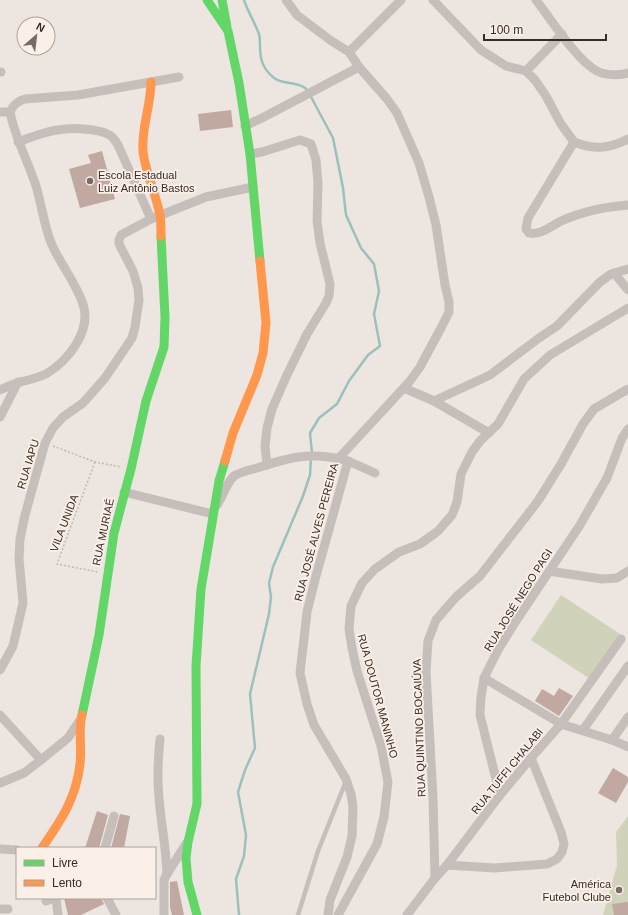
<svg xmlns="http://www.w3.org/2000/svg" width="628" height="915" viewBox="0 0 628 915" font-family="Arial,sans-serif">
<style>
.green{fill:#d0d2ba}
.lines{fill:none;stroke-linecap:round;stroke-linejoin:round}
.stream{stroke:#9cc0bd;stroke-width:2.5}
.building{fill:#c1a8a1}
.path{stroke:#bfb7b2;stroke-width:1.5;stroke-dasharray:2 2;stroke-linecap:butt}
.lane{stroke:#c6beba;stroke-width:4.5}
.street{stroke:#c6beba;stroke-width:9}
.fast{stroke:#63d668;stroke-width:9}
.slow{stroke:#ff974d;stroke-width:9}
.poi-dot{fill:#776c68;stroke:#faf0e7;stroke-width:1.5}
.labels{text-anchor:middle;stroke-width:3.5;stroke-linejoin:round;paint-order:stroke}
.poi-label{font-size:11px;fill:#372b28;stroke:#faf0e7;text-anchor:start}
.street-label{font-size:11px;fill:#372b28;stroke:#faf0e7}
</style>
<rect width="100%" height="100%" fill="#ede6e0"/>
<!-- green -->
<g class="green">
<polygon points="561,595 620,634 590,679 531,640"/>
<polygon points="628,816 628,915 603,915 617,865 616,832"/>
</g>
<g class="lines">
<!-- stream -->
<g class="stream">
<path d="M244,0C248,12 255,23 259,34C260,37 260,42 260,46C260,60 263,69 274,78C283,85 301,81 308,91"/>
<polyline points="310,95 333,138 343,188 346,215 361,248 374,264 379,291 374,314 380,346 368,355 349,381 337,404 319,418 310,433 312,453"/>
<polyline points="239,915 236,879 244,856 246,835 238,792 245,770 255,748 250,694 269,614 271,597 269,583 273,567 303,496 310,475 311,458"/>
</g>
</g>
<!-- building -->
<g class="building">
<polygon points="231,110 233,127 200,131 198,114"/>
<polygon points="102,151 115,199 80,208 69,169 91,163 88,155"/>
<polygon points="559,688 573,696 559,716 535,701 542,689 554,696"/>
<polygon points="613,768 628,777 628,782 616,803 598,793"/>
<polygon points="97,811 108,815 99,848 85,848"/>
<polygon points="120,814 130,816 124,848 111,848"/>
<polygon points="177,881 184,915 172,915 170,907 170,882"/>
<polygon points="64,898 101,898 104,904 81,915 68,915"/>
<polygon points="628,902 628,915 614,915 612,904"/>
</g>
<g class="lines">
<!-- path -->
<g class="path">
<polyline points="53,446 95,462 121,467"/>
<polyline points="95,462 57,564 98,572"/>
</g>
<!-- lane -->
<polyline class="lane" points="298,915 318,851 346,781"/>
<!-- street -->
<g class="street">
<polyline points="286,0 297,15 330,40 349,52 359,67 387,99 397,113 419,163 429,197 436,225 445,285 449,302 449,312 441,328 420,367 410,381 339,458"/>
<polyline points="433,0 481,50 506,66 526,71 535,80 546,96 561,124 574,142"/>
<path d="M536,0C551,19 577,61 597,71C605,76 620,75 628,73"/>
<polyline points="349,52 401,0"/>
<polyline points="526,71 562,34"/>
<polyline points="0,72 1,72"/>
<path d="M0,112H10C15,138 28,161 36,186C42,206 44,226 52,245C61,265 76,283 83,304C92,331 68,361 46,374C37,378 29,380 20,382C13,384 6,387 0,390"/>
<path d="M10,112C13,105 17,101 25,99L78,95L179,77"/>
<polyline points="245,126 262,118 359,67"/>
<path d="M18,142C44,132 65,125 93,130C99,131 106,132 111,136C114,138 116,142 118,145L151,219"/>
<path d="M574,142L528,218L526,229L529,233C539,236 552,226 561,221C583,211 604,207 628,205"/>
<path d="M574,142C594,150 609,149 628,139"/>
<polyline points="250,154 262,152 300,140 311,144 316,160 318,183 317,221 320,243 330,284 329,296 326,303 307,334 286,377 272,409 267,428 265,446 267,465"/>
<polyline points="614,273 628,290"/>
<polyline points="404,388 434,401 489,433"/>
<polyline points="434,401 490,375 539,338 557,326 600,282 611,274 628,269"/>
<polyline points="0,417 18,382"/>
<polyline points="348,461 375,473"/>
<polyline points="124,492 213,514"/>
<path d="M217,505C223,497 226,483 234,476C240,472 250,470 257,468C266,465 275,462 284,460C304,454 329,455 348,461L316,576L307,612L300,673L307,704L314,725L346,779L351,794L353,807L352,836L347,857L330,900L328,915"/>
<polyline points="549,571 602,579 617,578 628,571"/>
<polyline points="0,670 13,646 23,603 19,559 20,539 25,515 45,443 53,428 63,417 83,403 105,378 132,338 135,327 139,300 138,288 133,271 119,244 119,240 121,235 151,219 206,197 253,187"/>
<polyline points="484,678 561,724 612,740 628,747"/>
<polyline points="0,715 41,760"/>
<polyline points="583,730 628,666"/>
<path d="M160,739C159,750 158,762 158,773C157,806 166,840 167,874"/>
<polyline points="612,740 628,717"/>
<polyline points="0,783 24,773 41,760 68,738 80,720"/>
<polyline points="500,795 480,715 481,697 484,678 498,650 516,621 580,525 600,490 607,478 622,438 628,429"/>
<polyline points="105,848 114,816"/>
<polyline points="0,849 17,850"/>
<polyline points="447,865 494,868 547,864 557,859 562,852 564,844 561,832 531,758"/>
<polyline points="435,878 433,797 426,672 428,641 436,620 456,597 480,576 538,501 561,464 583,424 594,409 628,389"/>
<polyline points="56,898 58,915"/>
<polyline points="107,898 116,915"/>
<polyline points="46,901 53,898"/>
<polyline points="0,909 8,909"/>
<polyline points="164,915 164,880 167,874 186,844"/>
<polyline points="338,915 377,844 384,817 388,782 381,746 357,671 352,648 349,629 351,606 362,583 375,569 399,552 420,544 438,531 452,515 457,502 461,474 472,452 480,441 498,424 524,379 550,355 628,308"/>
<polyline points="407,915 435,878 447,865 500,795 531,758 561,724 621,639"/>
</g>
<!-- fast -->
<g class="fast">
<polyline points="207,0 228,31 239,83 250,154 260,261"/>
<polyline points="222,0 227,27"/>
<polyline points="82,715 99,635 114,533 131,469 146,401 164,347 165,317 161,236"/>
<polyline points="197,915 188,882 186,858 188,842 197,804 196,666 201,589 219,481 225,461"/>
</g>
<!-- slow -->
<g class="slow">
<path d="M151,82C151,105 141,128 143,152C146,174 156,194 160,215C161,222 161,229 161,236"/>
<polyline points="225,461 233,433 257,375 263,353 266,323 260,261"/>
<path d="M42,848C61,820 76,799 80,764C82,748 78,731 82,715"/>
</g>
</g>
<!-- markers -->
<g class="poi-dot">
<circle cx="90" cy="181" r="4"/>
<circle cx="619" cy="890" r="4"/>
</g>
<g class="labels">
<!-- poi labels -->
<g class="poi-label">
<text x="98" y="179">Escola Estadual<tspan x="98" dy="13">Luiz Antônio Bastos</tspan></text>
<text x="611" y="888" text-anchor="end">América<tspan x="611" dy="13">Futebol Clube</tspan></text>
</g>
<!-- street labels -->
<g class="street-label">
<text transform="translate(28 464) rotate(-73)" y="4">RUA IAPU</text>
<text transform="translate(64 523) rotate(-69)" y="4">VILA UNIDA</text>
<text transform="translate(103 532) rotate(-78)" y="4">RUA MURIAÉ</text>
<text transform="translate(316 532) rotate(-75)" y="4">RUA JOSÉ ALVES PEREIRA</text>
<text transform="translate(518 600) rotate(-58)" y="4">RUA JOSÉ NEGO PAGI</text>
<text transform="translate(378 696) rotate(75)" y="4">RUA DOUTOR MANINHO</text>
<text transform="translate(419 728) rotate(-92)" y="4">RUA QUINTINO BOCAIÚVA</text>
<text transform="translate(507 771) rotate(-51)" y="4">RUA TUFFI CHALABI</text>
</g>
</g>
<!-- legend -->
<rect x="16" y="847" width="140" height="52" fill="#faf0e7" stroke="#aca19b"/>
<rect x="24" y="860" width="20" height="6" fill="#63d668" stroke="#aca19b"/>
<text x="52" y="867" font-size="12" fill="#372b28">Livre</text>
<rect x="24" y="880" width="20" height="6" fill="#ff974d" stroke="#aca19b"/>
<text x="52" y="887" font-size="12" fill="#372b28">Lento</text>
<!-- north arrow -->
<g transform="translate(36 36) rotate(28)"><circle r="19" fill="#faf0e7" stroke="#aca19b"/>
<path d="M0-3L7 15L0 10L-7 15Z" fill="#776c68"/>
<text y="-6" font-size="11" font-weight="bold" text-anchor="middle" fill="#372b28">N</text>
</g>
<!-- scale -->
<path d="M484 34v6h122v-6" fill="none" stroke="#372b28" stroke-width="2"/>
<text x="490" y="34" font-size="12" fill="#372b28" stroke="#faf0e7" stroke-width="3" paint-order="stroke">100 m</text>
</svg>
